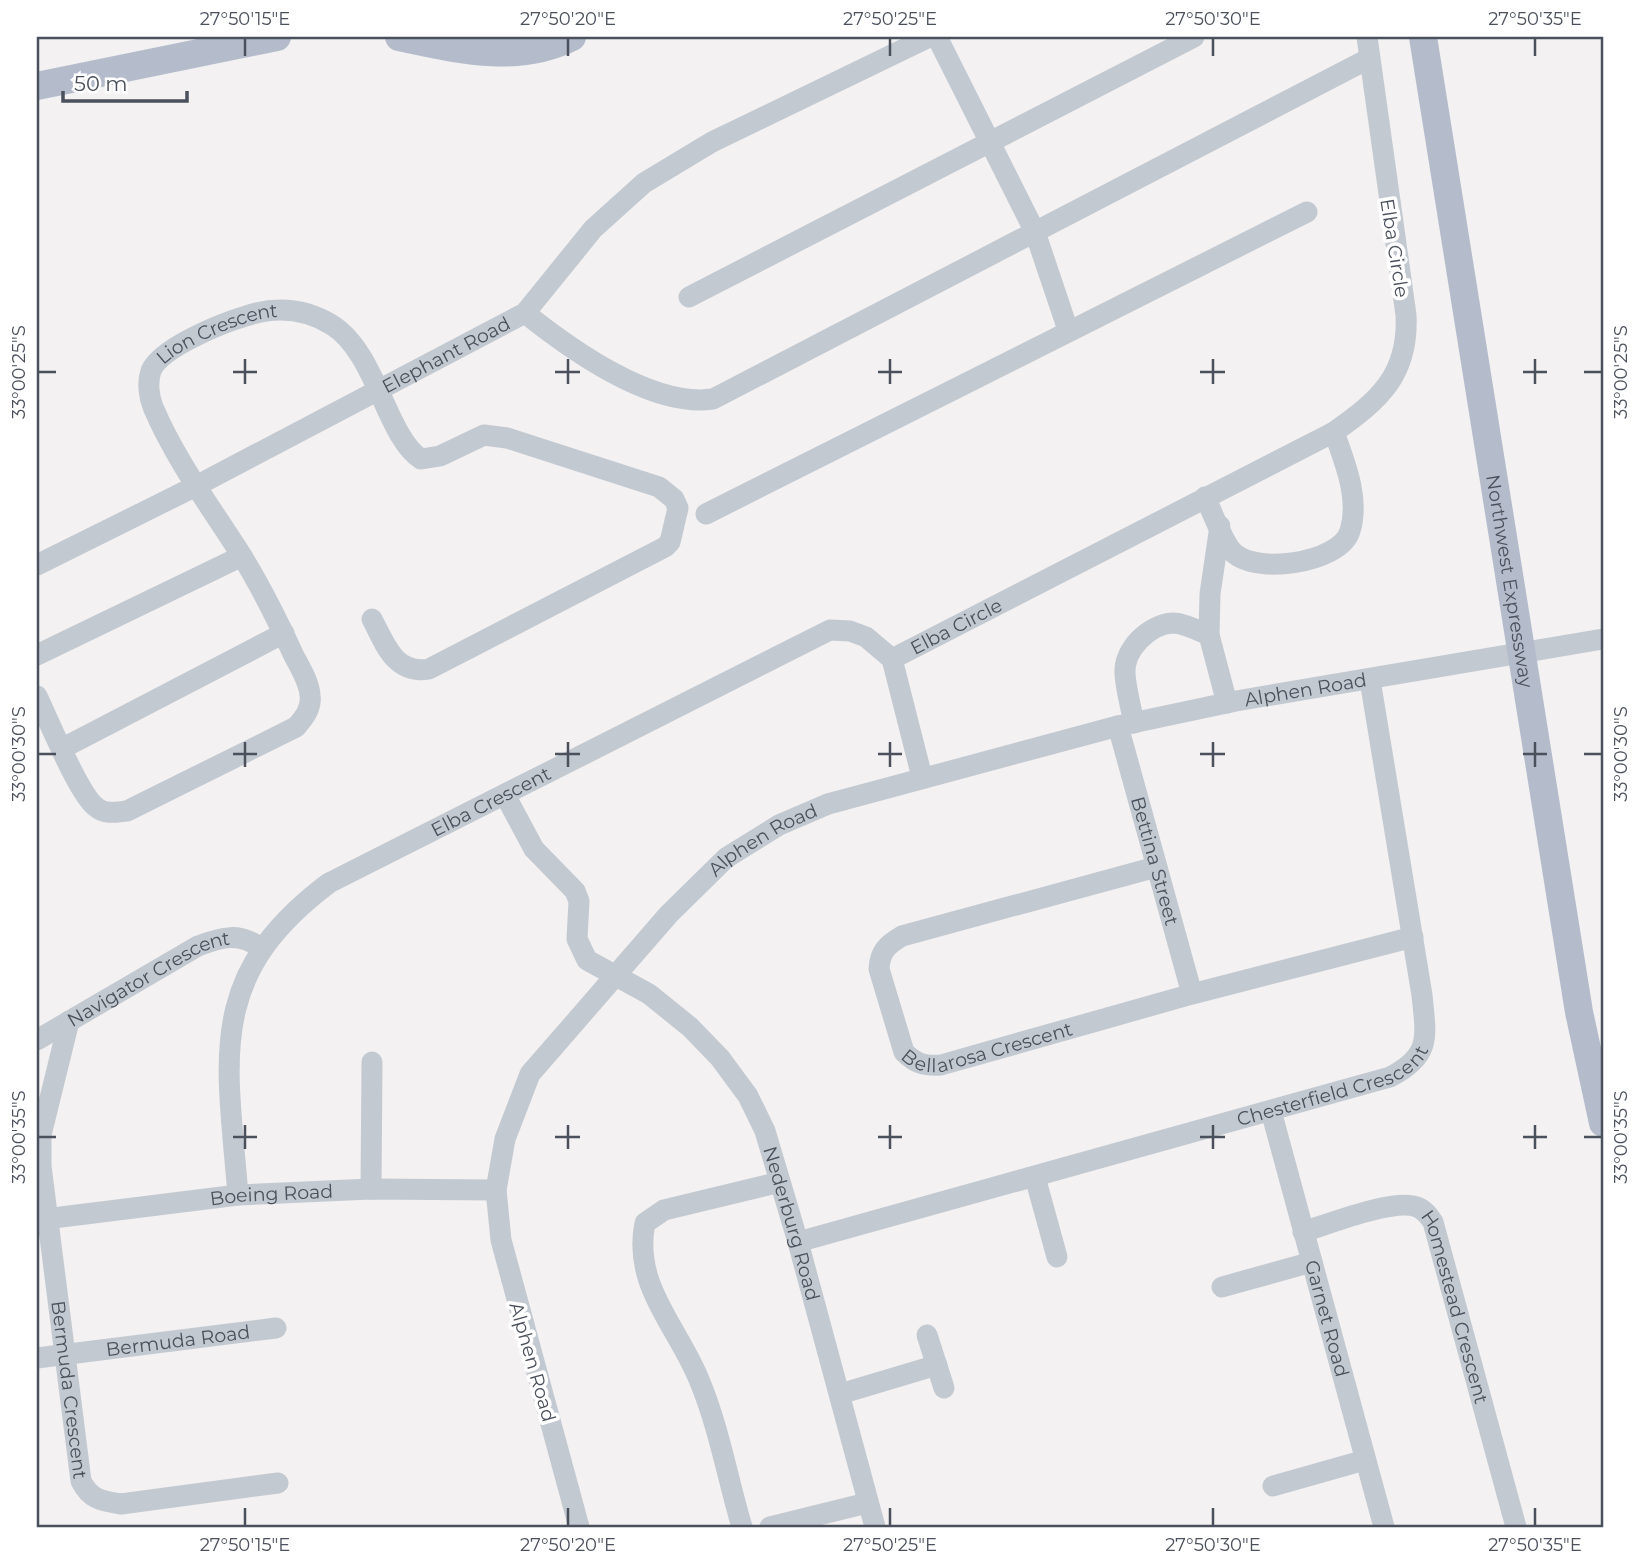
<svg xmlns="http://www.w3.org/2000/svg" width="1640" height="1564" viewBox="0 0 1640 1564" font-family="Montserrat,sans-serif">
<style>
.lines{fill:none;stroke-linecap:round;stroke-linejoin:round}
.minor{stroke:#c3c9d1;stroke-width:21}
.major{stroke:#b4bccc;stroke-width:28}
.ticks{fill:none;stroke:#4b515c;stroke-width:2.5}
.labels{text-anchor:middle;stroke-width:7;stroke-linejoin:round;paint-order:stroke}
.street-label{font-size:19px;fill:#4b515c;stroke:#fff}
.neatline{fill:none;stroke:#4b515c;stroke-width:2.5}
.ticks-label{font-size:18px;text-anchor:middle;fill:#4b515c}
</style>
<rect width="100%" height="100%" fill="#f3f1f1"/>
<g class="lines">
<!-- minor -->
<g class="minor">
<polyline points="937,37 1035,232 1068,330"/>
<polyline points="689,297 1194,37"/>
<path d="M525,313C570,349 652,408 713,399L1368,59"/>
<path d="M1205,497C1213,513 1220,535 1231,550C1251,576 1340,564 1350,531C1360,499 1345,463 1334,432"/>
<polyline points="706,514 1307,212"/>
<polyline points="1220,526 1210,594 1209,635 1227,703"/>
<path id="s1" d="M37,565L196,486L525,313L593,229L644,183L712,142L929,37"/>
<polyline points="37,655 242,556"/>
<path id="s2" d="M892,659L1334,432C1380,400 1409,374 1406,315L1367,37"/>
<path id="s3" d="M37,696C48,719 79,795 96,807C105,815 116,812 127,811L296,727C304,718 312,708 310,695C309,682 300,667 294,656C278,621 260,585 240,553C210,506 175,459 153,407C149,397 147,382 151,371C160,348 222,323 246,316C276,306 304,308 332,325C376,352 387,438 421,459L440,456L484,435L507,438L659,487L674,499L678,508L670,542L665,547L429,669C395,675 385,644 372,619"/>
<path d="M1134,723C1131,707 1126,690 1125,674C1123,650 1149,624 1173,623C1184,623 1199,631 1209,635"/>
<path id="s4" d="M1118,726L1192,994"/>
<polyline points="63,748 284,633"/>
<path id="s5" d="M505,795L534,849L575,891L579,901L577,939L587,960L649,994L690,1027L720,1058L748,1096L765,1131L798,1242L875,1527"/>
<path id="s6" d="M1156,867L902,936C887,945 880,951 879,969L904,1052C916,1064 924,1066 941,1065L1192,994L1413,937"/>
<path id="s7" d="M69,1021L41,1135V1166L81,1481C90,1499 101,1501 121,1504L278,1483"/>
<path id="s8" d="M37,1040L198,946C222,937 239,932 261,948"/>
<path id="s9" d="M1271,1111L1384,1527"/>
<polyline points="1035,1177 1057,1257"/>
<polyline points="371,1189 372,1062"/>
<path id="s10" d="M238,1195C227,1058 205,976 329,883L830,630L850,631L866,637L892,659L922,777"/>
<path id="s11" d="M37,1220L238,1195L371,1189L496,1190"/>
<path id="s12" d="M1303,1232C1329,1224 1394,1198 1417,1207C1425,1210 1429,1216 1433,1222L1516,1527"/>
<path id="s13" d="M798,1242L1390,1077C1432,1055 1426,1037 1422,995L1370,680"/>
<polyline points="1222,1287 1312,1262"/>
<polyline points="927,1335 944,1388"/>
<path id="s14" d="M37,1358L276,1328"/>
<polyline points="840,1394 937,1365"/>
<polyline points="1273,1486 1365,1460"/>
<path id="s15" d="M579,1527L501,1240L496,1190L505,1139L530,1074L669,914L726,858L779,825L828,804L1118,726L1236,701L1603,639"/>
<path d="M742,1527C728,1480 719,1428 700,1382C679,1328 632,1286 645,1223L664,1210L780,1182"/>
<polyline points="770,1527 867,1503"/>
</g>
<!-- major -->
<g class="major">
<path d="M399,37C456,49 517,65 572,37"/>
<path id="s16" d="M1423,37L1579,1012L1603,1123"/>
<polyline points="37,86 277,37"/>
</g>
</g>
<!-- ticks -->
<path class="ticks" d="M245,38V56M568,38V56M890,38V56M1213,38V56M1535,38V56M245,359V384M568,359V384M890,359V384M1213,359V384M1535,359V384M38,372H56M233,372H257M555,372H580M878,372H902M1200,372H1225M1523,372H1547M1584,372H1602M245,742V767M568,742V767M890,742V767M1213,742V767M1535,742V767M38,754H56M233,754H257M555,754H580M878,754H902M1200,754H1225M1523,754H1547M1584,754H1602M245,1125V1149M568,1125V1149M890,1125V1149M1213,1125V1149M1535,1125V1149M38,1137H56M233,1137H257M555,1137H580M878,1137H902M1200,1137H1225M1523,1137H1547M1584,1137H1602M245,1508V1526M568,1508V1526M890,1508V1526M1213,1508V1526M1535,1508V1526"/>
<g class="labels">
<!-- street labels -->
<g class="street-label">
<text transform="translate(1395 248) rotate(81)" y="7">Elba Circle</text>
<text dy="7" stroke="none"><textPath href="#s3" startOffset="828">Lion Crescent</textPath></text>
<text dy="7" stroke="none"><textPath href="#s1" startOffset="460">Elephant Road</textPath></text>
<text dy="7" stroke="none"><textPath href="#s16" startOffset="551">Northwest Expressway</textPath></text>
<text dy="7" stroke="none"><textPath href="#s2" startOffset="72">Elba Circle</textPath></text>
<text dy="7" stroke="none"><textPath href="#s15" startOffset="1368">Alphen Road</textPath></text>
<text dy="7" stroke="none"><textPath href="#s10" startOffset="528">Elba Crescent</textPath></text>
<text dy="7" stroke="none"><textPath href="#s15" startOffset="802">Alphen Road</textPath></text>
<text dy="7" stroke="none"><textPath href="#s4" startOffset="140">Bettina Street</textPath></text>
<text dy="7" stroke="none"><textPath href="#s8" startOffset="128">Navigator Crescent</textPath></text>
<text dy="7" stroke="none"><textPath href="#s6" startOffset="481">Bellarosa Crescent</textPath></text>
<text dy="7" stroke="none"><textPath href="#s13" startOffset="558">Chesterfield Crescent</textPath></text>
<text dy="7" stroke="none"><textPath href="#s11" startOffset="236">Boeing Road</textPath></text>
<text dy="7" stroke="none"><textPath href="#s5" startOffset="541">Nederburg Road</textPath></text>
<text dy="7" stroke="none"><textPath href="#s12" startOffset="228">Homestead Crescent</textPath></text>
<text dy="7" stroke="none"><textPath href="#s9" startOffset="215">Garnet Road</textPath></text>
<text dy="7" stroke="none"><textPath href="#s14" startOffset="142">Bermuda Road</textPath></text>
<text transform="translate(533 1362) rotate(74)" y="7">Alphen Road</text>
<text dy="7" stroke="none"><textPath href="#s7" startOffset="374">Bermuda Crescent</textPath></text>
</g>
</g>
<!-- border -->
<rect width="1640" height="1564" fill="none" stroke="#ffffff" stroke-width="77"/>
<!-- scale -->
<path d="M63 91v10h124v-10" fill="none" stroke="#4b515c" stroke-width="3.5"/>
<text x="74" y="91" font-size="21" fill="#4b515c" stroke="#ffffff" stroke-width="5" paint-order="stroke">50 m</text>
<rect x="38" y="38" width="1564" height="1488" class="neatline"/>
<g class="ticks-label">
<text x="245" y="25">27°50'15"E</text>
<text x="568" y="25">27°50'20"E</text>
<text x="890" y="25">27°50'25"E</text>
<text x="1213" y="25">27°50'30"E</text>
<text x="1535" y="25">27°50'35"E</text>
<text transform="translate(19 372) rotate(-90)" y="6">33°00'25"S</text>
<text transform="translate(1621 372) rotate(-90)" y="6">33°00'25"S</text>
<text transform="translate(19 754) rotate(-90)" y="6">33°00'30"S</text>
<text transform="translate(1621 754) rotate(-90)" y="6">33°00'30"S</text>
<text transform="translate(19 1137) rotate(-90)" y="6">33°00'35"S</text>
<text transform="translate(1621 1137) rotate(-90)" y="6">33°00'35"S</text>
<text x="245" y="1551">27°50'15"E</text>
<text x="568" y="1551">27°50'20"E</text>
<text x="890" y="1551">27°50'25"E</text>
<text x="1213" y="1551">27°50'30"E</text>
<text x="1535" y="1551">27°50'35"E</text>
</g>
</svg>
